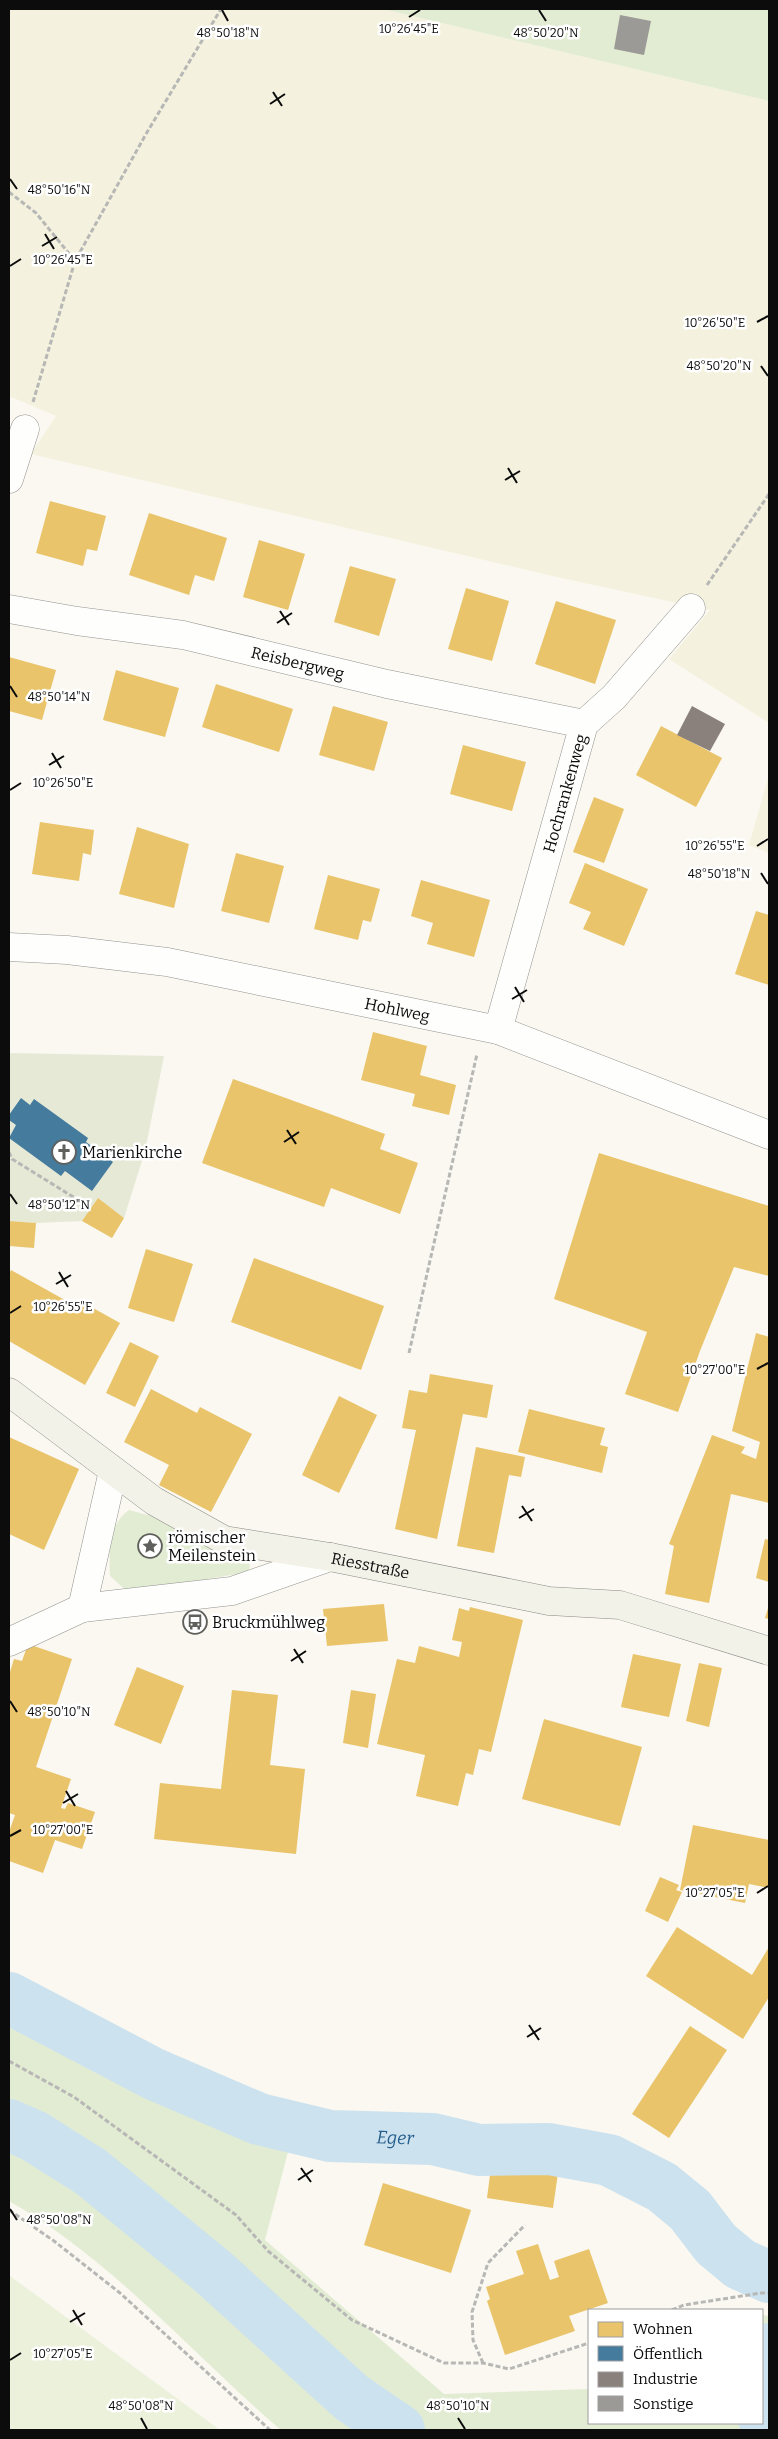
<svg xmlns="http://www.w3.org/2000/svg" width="778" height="2439" viewBox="0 0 778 2439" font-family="Bitter,serif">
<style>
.farmland{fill:#f4f2de}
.green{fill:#e2ecd3}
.cemetery{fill:#e5e9d6}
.pitch{fill:#ecf1dc}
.homes{fill:#e9c46a}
.public{fill:#457b9d}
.industry{fill:#8a817c}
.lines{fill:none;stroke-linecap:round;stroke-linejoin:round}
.river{stroke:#cce2ef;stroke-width:52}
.building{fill:#9c9a96}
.street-casing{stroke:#93928f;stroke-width:29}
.secondary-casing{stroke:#8a8985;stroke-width:29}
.path{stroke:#b7b7b5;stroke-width:3;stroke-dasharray:5 2.5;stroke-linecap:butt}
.street{stroke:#fefefd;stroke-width:28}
.secondary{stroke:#f3f2e9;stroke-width:28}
.ticks{fill:none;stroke:#0c0c0c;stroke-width:2}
.labels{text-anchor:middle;stroke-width:5;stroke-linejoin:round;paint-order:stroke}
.street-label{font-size:16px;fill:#0c0c0c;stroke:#fff}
.poi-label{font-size:16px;fill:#0c0c0c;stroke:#fff;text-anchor:start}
.water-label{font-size:18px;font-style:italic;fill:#255e8d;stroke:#fff}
.ticks-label{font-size:12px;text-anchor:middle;fill:#0c0c0c;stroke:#fff;stroke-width:5;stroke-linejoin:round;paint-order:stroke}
</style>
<rect width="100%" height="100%" fill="#faf8f0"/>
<!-- farmland -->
<g class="farmland">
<polygon points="9,9 383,9 769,101 769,723 669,659 710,610 561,578 31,454 56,416 9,396"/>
<polygon points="769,775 769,853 749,845"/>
</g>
<!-- green -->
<g class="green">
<polygon points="383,9 769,9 769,101"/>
<path d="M129,1510L162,1519L202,1544L250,1562L249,1572L128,1592L110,1576C109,1552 108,1525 129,1510Z"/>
<path d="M9,2026L289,2148L265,2240L444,2394L589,2389V2423H762V2315L769,2316V2430H281C191,2353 113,2260 9,2201Z"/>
</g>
<!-- cemetery -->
<polygon class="cemetery" points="9,1053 164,1056 145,1151 124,1218 98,1198 82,1221 36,1223 9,1221"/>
<!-- pitch -->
<polygon class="pitch" points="10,2276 220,2430 9,2430"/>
<!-- homes -->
<g class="homes">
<polygon points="50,501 106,516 97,551 87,549 83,566 36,553"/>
<polygon points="149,513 227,538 214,581 195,575 189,595 129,575"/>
<polygon points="259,540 305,554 288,610 243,597"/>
<polygon points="350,566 396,579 379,636 334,622"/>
<polygon points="466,588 509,601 492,661 448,649"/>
<polygon points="556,601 616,620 595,684 535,664"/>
<polygon points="9,657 56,670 42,720 9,711"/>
<polygon points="116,670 179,688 165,737 103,720"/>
<polygon points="216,684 293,709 279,752 202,727"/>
<polygon points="333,706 388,722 374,771 319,755"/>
<polygon points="661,726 722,758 696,807 636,775"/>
<polygon points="463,745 526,762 512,811 450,794"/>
<polygon points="594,797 624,809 604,863 573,852"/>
<polygon points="40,822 94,830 91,855 83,853 79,881 32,874"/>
<polygon points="137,827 189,844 174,908 119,894"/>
<polygon points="236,853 284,866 269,923 221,911"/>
<polygon points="585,863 648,889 624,946 583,929 591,912 569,903"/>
<polygon points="328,875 380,889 371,922 363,920 358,940 314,929"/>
<polygon points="421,880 490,900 474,957 427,944 433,923 411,916"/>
<polygon points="756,911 769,915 769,985 735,974"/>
<polygon points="373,1032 427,1046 420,1075 456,1085 449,1115 412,1106 415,1094 361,1080"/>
<polygon points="233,1079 385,1134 380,1149 418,1163 400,1214 331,1188 324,1207 202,1163"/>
<polygon points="599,1153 769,1206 769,1276 734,1267 700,1351 678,1412 625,1394 647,1332 554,1299"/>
<polygon points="98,1198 124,1218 112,1238 82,1221"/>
<polygon points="9,1221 36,1223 34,1248 9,1246"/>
<polygon points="146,1249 193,1264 174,1322 128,1308"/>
<polygon points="254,1258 384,1306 361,1370 231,1322"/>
<polygon points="11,1270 81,1309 84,1303 120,1323 85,1385 9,1341 9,1274"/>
<polygon points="756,1333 769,1337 769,1503 731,1494 709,1603 665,1594 674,1546 669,1544 712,1435 745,1447 741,1453 756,1459 760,1442 732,1431"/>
<polygon points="130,1342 159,1356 135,1407 106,1393"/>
<polygon points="430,1374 493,1385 487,1418 463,1414 437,1539 395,1529 416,1430 402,1428 409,1390 427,1393"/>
<polygon points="151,1389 197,1413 200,1407 252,1434 211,1512 159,1485 169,1465 124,1442"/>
<polygon points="339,1396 377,1415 339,1493 302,1475"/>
<polygon points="529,1409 605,1428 600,1445 608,1447 602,1473 518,1452"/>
<polygon points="9,1437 79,1469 44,1550 9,1534"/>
<polygon points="476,1447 525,1457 521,1477 509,1475 494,1553 457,1546"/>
<polygon points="765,1539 769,1540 769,1582 756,1578"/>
<polygon points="384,1604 388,1641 327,1646 323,1609"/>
<polygon points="769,1605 769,1619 765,1618"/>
<polygon points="470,1607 523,1620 491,1752 479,1749 473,1775 466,1773 458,1806 416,1796 425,1755 377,1744 397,1659 415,1663 419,1646 459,1657 462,1642 452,1640 459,1608 469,1611"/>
<polygon points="28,1644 72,1659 36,1767 71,1779 61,1808 65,1809 68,1803 95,1812 82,1849 55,1840 43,1873 9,1861 9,1832 15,1815 9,1813 9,1675 14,1659 22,1661"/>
<polygon points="633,1654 681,1664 669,1717 621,1707"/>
<polygon points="699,1663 722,1668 709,1727 686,1721"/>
<polygon points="137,1667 184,1686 161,1744 114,1725"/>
<polygon points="232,1690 278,1695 270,1765 305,1769 296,1854 154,1839 160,1783 221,1789"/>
<polygon points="351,1690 376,1694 368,1748 343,1743"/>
<polygon points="544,1719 642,1747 620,1826 522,1799"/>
<polygon points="693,1825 769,1840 769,1888 749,1884 745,1903 680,1890"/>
<polygon points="660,1877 679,1885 676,1890 682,1892 668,1922 645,1911"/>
<polygon points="677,1927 752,1975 769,1947 769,1997 743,2039 646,1976"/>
<polygon points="690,2026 727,2050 669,2138 632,2114"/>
<polygon points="508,2158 559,2166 553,2208 487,2198 491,2167 506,2169"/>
<polygon points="383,2183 471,2210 451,2273 364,2245"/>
<polygon points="538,2244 550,2280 559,2277 554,2261 589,2249 608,2303 569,2316 575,2331 505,2355 487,2301 490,2299 486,2287 524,2274 516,2251"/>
</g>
<!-- public -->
<polygon class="public" points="21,1098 30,1105 34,1099 88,1138 86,1142 113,1162 92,1191 65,1171 61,1176 9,1138 16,1125 9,1120 9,1115"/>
<!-- industry -->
<polygon class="industry" points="692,706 725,724 710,751 677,735"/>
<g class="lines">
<!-- river -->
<g class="river">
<path id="s1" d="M9,1998L154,2074L259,2119L330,2136L433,2139L479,2150L549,2149L609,2160L662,2187L690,2210L716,2244L740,2264L769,2277"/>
<polyline points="9,2125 34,2136 91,2172 212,2271 352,2398 399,2430"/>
<polyline points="762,2385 769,2349"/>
<polyline points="762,2409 762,2414 769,2424"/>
</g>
</g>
<!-- building -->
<polygon class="building" points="620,15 651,21 644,55 614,49"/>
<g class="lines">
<!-- street casing -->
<g class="street-casing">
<g id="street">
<polyline points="9,479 25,429"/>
<path id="s2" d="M9,609L77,621L183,635L387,684L584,724"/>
<path id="s3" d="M9,947L67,950L167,962L498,1030L769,1135"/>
<path id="s4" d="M498,1030L584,724L614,697L691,608"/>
<polyline points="82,1608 232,1591 330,1557"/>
<polyline points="9,1642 82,1608 113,1471"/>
</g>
</g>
<!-- secondary casing -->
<g class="secondary-casing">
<g id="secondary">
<path id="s5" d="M9,1392L154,1501L224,1540L330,1557L549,1601L620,1605L769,1651"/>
</g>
</g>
<!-- path -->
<g class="path">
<polyline points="9,192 36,213 75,261"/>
<polyline points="33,402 75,261 146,134 221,9"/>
<polyline points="707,585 769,494"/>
<polyline points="9,1152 12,1159 83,1203"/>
<polyline points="409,1353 477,1054"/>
<polyline points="9,2061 74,2097 236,2215 268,2251 352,2320 444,2363 483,2363 509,2369 589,2343"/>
<polyline points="9,2210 54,2241 120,2293 270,2430"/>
<polyline points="672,2310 684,2305 761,2293 769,2293"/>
<polyline points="483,2363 473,2340 472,2312 488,2263 525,2225"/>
</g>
<!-- street -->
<use href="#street" class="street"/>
<!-- secondary -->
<use href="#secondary" class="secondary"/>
</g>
<!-- ticks -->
<path class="ticks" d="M222,10L228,21M539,10L546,21M409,17L420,10M273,92L282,106M270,104L285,94M10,179L17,189M45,234L54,249M42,246L57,237M10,266L21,259M757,322L768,316M761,366L768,376M508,468L517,483M505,480L520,471M280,611L289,625M277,623L292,613M10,686L17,697M52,753L61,768M49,765L64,756M10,790L21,783M757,846L768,839M761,873L768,884M515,987L524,1002M512,999L527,990M287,1130L296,1144M284,1142L299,1132M10,1194L17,1204M59,1272L68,1287M56,1284L71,1275M10,1313L21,1306M757,1369L768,1363M522,1506L532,1521M519,1518L534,1509M294,1649L303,1663M291,1661L306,1651M10,1701L17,1712M66,1791L75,1806M63,1803L78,1794M10,1836L21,1830M757,1893L768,1886M529,2025L539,2040M527,2037L541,2028M301,2168L311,2182M298,2180L313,2170M10,2209L17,2220M73,2310L82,2325M70,2322L85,2313M10,2360L21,2353M141,2418L147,2429M458,2418L465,2429"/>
<!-- icons -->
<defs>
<g id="church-ring" transform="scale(1.25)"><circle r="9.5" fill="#fff" stroke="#5f5f5c" stroke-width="1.5"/><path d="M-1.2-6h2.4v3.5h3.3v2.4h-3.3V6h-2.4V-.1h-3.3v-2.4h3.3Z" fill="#5f5f5c"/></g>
<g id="sight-ring" transform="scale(1.25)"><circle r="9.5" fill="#fff" stroke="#5f5f5c" stroke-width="1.5"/><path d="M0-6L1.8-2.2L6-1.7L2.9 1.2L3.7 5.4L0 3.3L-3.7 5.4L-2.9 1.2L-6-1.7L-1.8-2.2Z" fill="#5f5f5c"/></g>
<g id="bus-ring" transform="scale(1.25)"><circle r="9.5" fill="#fff" stroke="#5f5f5c" stroke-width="1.5"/><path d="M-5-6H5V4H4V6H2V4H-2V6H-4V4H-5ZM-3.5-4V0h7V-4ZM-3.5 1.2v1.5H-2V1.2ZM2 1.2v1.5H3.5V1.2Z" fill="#5f5f5c"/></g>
</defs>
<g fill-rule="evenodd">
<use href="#church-ring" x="64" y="1152"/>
<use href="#sight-ring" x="150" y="1546"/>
<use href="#bus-ring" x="195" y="1622"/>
</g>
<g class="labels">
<!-- street labels -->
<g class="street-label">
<text dy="6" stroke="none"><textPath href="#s2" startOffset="294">Reisbergweg</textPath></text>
<text dy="6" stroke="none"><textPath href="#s4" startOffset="246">Hochrankenweg</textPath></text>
<text dy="6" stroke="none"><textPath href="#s3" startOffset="394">Hohlweg</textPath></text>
<text dy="6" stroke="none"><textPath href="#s5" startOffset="410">Riesstraße</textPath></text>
</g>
<!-- poi labels -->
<g class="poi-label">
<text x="82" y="1158">Marienkirche</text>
<text x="168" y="1543">römischer<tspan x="168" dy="18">Meilenstein</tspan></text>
<text x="212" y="1628">Bruckmühlweg</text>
</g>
<!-- water labels -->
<g class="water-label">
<text dy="6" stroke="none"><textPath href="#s1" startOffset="416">Eger</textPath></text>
</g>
</g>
<g class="ticks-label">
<text x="409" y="33">10°26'45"E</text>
<text x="228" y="37">48°50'18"N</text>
<text x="546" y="37">48°50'20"N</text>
<text x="59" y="194">48°50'16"N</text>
<text x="63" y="264">10°26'45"E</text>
<text x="715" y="327">10°26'50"E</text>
<text x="719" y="370">48°50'20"N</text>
<text x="59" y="701">48°50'14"N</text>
<text x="63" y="787">10°26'50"E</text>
<text x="715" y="850">10°26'55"E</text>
<text x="719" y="878">48°50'18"N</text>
<text x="59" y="1209">48°50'12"N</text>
<text x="63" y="1311">10°26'55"E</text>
<text x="715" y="1374">10°27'00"E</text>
<text x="59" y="1716">48°50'10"N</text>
<text x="63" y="1834">10°27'00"E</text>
<text x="715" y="1897">10°27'05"E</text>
<text x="59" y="2224">48°50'08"N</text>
<text x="63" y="2358">10°27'05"E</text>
<text x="141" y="2410">48°50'08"N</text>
<text x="458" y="2410">48°50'10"N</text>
</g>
<!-- border -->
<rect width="778" height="2439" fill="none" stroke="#0c0c0c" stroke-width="20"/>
<!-- legend -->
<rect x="588" y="2309" width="175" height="115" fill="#ffffff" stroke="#9e9e9e"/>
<rect x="598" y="2322" width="25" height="15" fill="#e9c46a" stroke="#9e9e9e"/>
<text x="633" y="2334" font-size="15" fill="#0c0c0c">Wohnen</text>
<rect x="598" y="2346" width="25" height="15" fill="#457b9d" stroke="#9e9e9e"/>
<text x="633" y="2359" font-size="15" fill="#0c0c0c">Öffentlich</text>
<rect x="598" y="2372" width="25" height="15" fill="#8a817c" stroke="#9e9e9e"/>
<text x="633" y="2384" font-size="15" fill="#0c0c0c">Industrie</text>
<rect x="598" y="2396" width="25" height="15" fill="#9c9a96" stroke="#9e9e9e"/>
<text x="633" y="2409" font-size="15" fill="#0c0c0c">Sonstige</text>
</svg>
